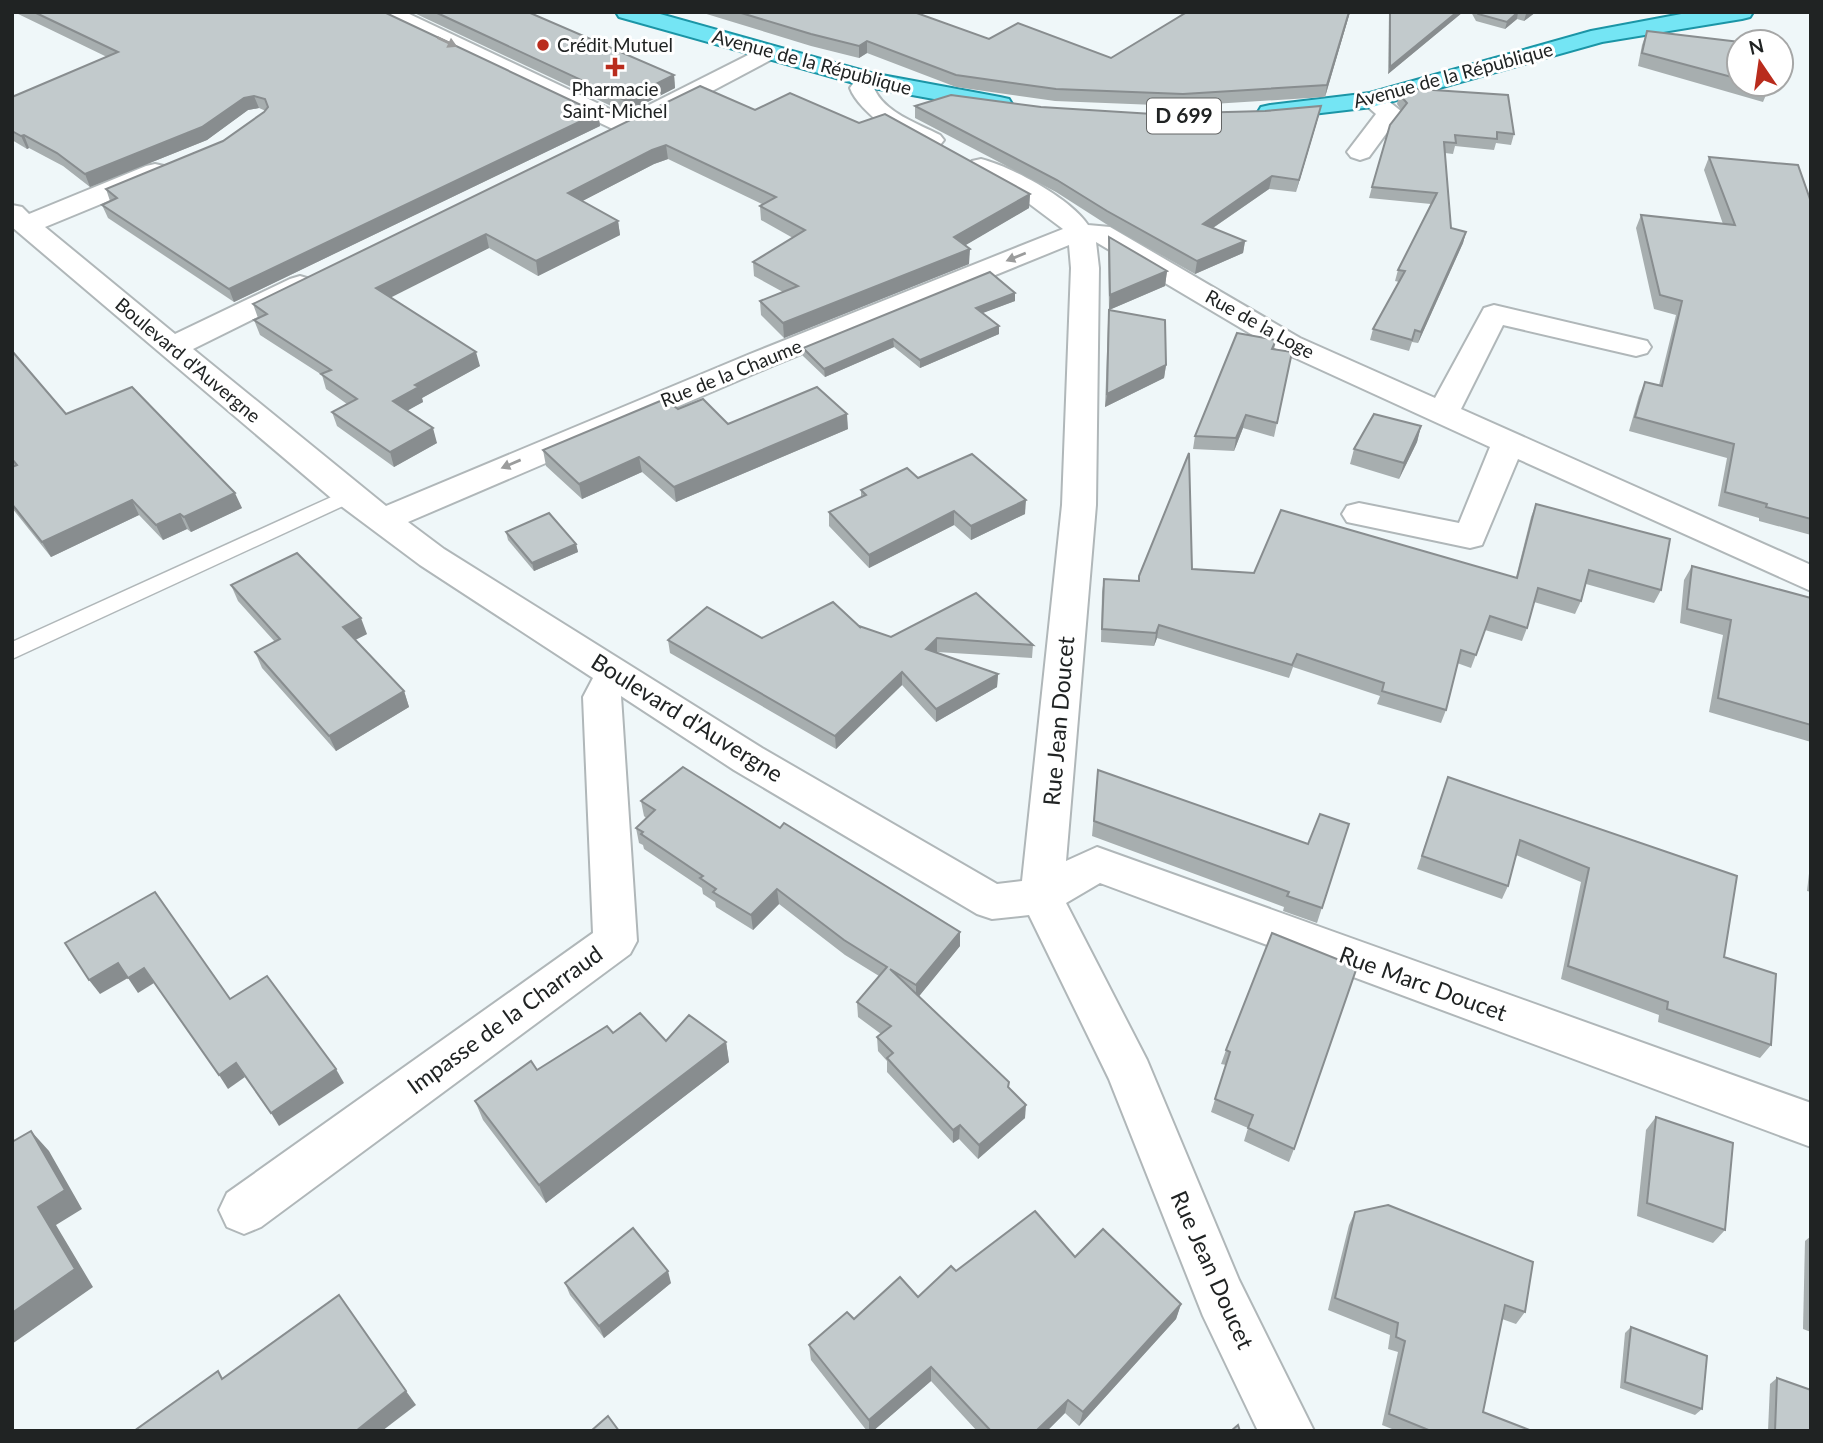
<svg xmlns="http://www.w3.org/2000/svg" width="1823" height="1443" viewBox="0 0 1823 1443" font-family="Lato,sans-serif">
<style>
.lines{fill:none;stroke-linecap:round;stroke-linejoin:round}
.lane-casing{stroke:#b0b7b9;stroke-width:3}
.street-casing{stroke:#b0b7b9;stroke-width:4}
.primary-casing{stroke:#1b95a6;stroke-width:4}
.lane{fill:#fff;fill-rule:evenodd}
.street{fill:#fff;fill-rule:evenodd}
.primary{fill:#74e5f4;fill-rule:evenodd}
.wall{fill:#a7aeaf}
.shaded-wall{fill:#888d8f}
.building{fill:#c2cacc;stroke:#888d8f;stroke-width:2}
.oneway{fill:#9b9c9c}
.poi-dot{fill:#b92c1d;stroke:#fff;stroke-width:2.5}
.labels{text-anchor:middle;stroke-width:6;stroke-linejoin:round;paint-order:stroke}
.far-poi-label{font-size:19px;fill:#202323;stroke:#fff;text-anchor:start}
.far-street-label{font-size:19px;fill:#202323;stroke:#fff}
.shield{fill:#fff;stroke:#636565;stroke-width:2}
.shield-label{font-size:21px;font-weight:bold;fill:#202323}
.street-label{font-size:23px;fill:#202323;stroke:#fff}
</style>
<rect width="100%" height="100%" fill="#eff7f9"/>
<g class="lines">
<!-- lane casing -->
<g class="lane-casing">
<polygon id="lane" points="349,489 356,490 359,495 356,500 12,659 12,642"/>
</g>
<!-- street casing -->
<g class="street-casing">
<g id="street">
<polygon points="375,12 405,12 635,121 639,126 635,131 626,134 617,131 378,17"/>
<polygon points="768,45 776,47 780,52 776,57 665,116 656,118 647,116 644,111 647,106"/>
<path d="M868,73L877,75L880,80L874,88C883,112 919,124 940,135L944,140L940,145C913,152 859,113 850,88L859,75Z"/>
<polygon points="1372,93 1381,95 1402,112 1369,157 1360,160 1351,157 1347,152 1376,114 1360,100 1363,95"/>
<path d="M981,159C1012,167 1070,198 1088,225L1110,227L1300,338L1435,398L1484,308L1494,305L1647,341L1651,347L1647,353L1636,356L1503,325L1461,409L1811,565V591L1518,459L1482,545L1470,548L1347,522L1342,514L1347,506L1359,503L1459,523L1490,447L1278,350L1096,242L1099,268L1096,505L1066,861L1097,847L1811,1103V1147L1100,883L1066,903L1147,1060L1239,1280L1314,1431H1258L1203,1316L1109,1079L1029,915L992,919L977,914L734,770L621,696L637,941L630,954L261,1227L244,1234L227,1227L219,1210L227,1193L593,933L583,697L593,678L420,565L337,503L12,227V205L22,207L29,214L146,166L155,164L164,166L168,172L164,178L45,227L175,334L290,279L300,276L310,279L314,285L310,291L193,349L386,506L750,354L1063,229L1027,202L972,173L968,167L972,161ZM1069,245L1071,268L1062,505L1022,881L997,884L762,748L444,549L408,522L772,366Z"/>
</g>
</g>
<!-- primary casing -->
<g class="primary-casing">
<g id="primary">
<polygon points="616,12 653,12 871,73 1000,97 1009,99 1012,104 1009,109 1000,111 868,87 619,17"/>
<polygon points="1692,12 1753,12 1750,17 1742,19 1602,42 1372,107 1270,119 1261,117 1258,112 1261,107 1270,105 1370,93 1591,31"/>
</g>
</g>
<!-- lane -->
<use href="#lane" class="lane"/>
<!-- street -->
<use href="#street" class="street"/>
<!-- primary -->
<use href="#primary" class="primary"/>
</g>
<!-- wall -->
<g class="wall">
<polygon points="14,12 384,12 598,113 600,126 234,302 108,218 102,205 110,201 106,189 223,141 266,111 259,108 248,110 207,140 90,187 63,166 29,148 27,149 12,140 12,97 107,57"/>
<polygon points="412,12 528,12 674,75 675,88 626,113"/>
<polygon points="700,12 914,12 989,39 1111,58 1185,14 1181,12 1350,12 1325,97 1181,106 1055,101 956,87 867,53 859,58 811,46"/>
<polygon points="1389,12 1463,12 1388,74"/>
<polygon points="1471,12 1536,12 1524,21 1517,19 1505,29 1476,21"/>
<polygon points="1647,31 1739,42 1739,84 1768,84 1769,88 1763,102 1638,66 1642,45"/>
<polygon points="1399,94 1514,134 1511,145 1496,143 1494,150 1455,146 1453,154 1445,153 1451,228 1466,232 1463,243 1418,343 1412,342 1409,351 1370,340 1373,329 1399,282 1395,281 1398,270 1431,204 1369,198 1372,187 1401,110 1397,104"/>
<polygon points="915,106 1041,107 1153,114 1265,111 1321,106 1318,118 1296,192 1269,189 1213,228 1245,241 1243,253 1195,274 1106,224 1056,192 915,118"/>
<polygon points="755,110 859,123 1030,194 1029,208 965,245 969,264 784,338 761,315 760,301 783,292 754,276 753,262 793,238 761,220 760,206 762,204 668,159 654,164 582,201 618,221 620,235 538,276 489,248 390,297 480,366 422,398 423,402 407,410 437,443 394,467 337,426 332,412 347,404 326,389 322,375 260,335 254,320 258,318 253,304"/>
<polygon points="1709,157 1811,202 1811,535 1759,521 1759,518 1718,506 1727,458 1629,431 1639,396 1645,382 1659,385 1676,315 1654,309 1636,228 1641,215 1723,224 1704,170"/>
<polygon points="1109,237 1167,271 1165,286 1109,310 1166,365 1164,378 1105,407 1108,323 1109,310 1108,253"/>
<polygon points="1015,293 1015,301 982,313 999,334 920,368 894,347 825,377 803,356 803,348"/>
<polygon points="1276,340 1274,349 1292,352 1274,437 1243,428 1234,451 1193,449 1195,436"/>
<polygon points="12,351 66,414 242,508 191,532 187,529 163,540 139,515 51,557 12,508 12,467 14,466 12,463"/>
<polygon points="678,409 728,424 848,429 676,502 642,472 582,499 546,466 543,450"/>
<polygon points="1421,426 1417,442 1399,479 1350,464 1354,449"/>
<polygon points="918,478 1025,514 971,540 954,525 869,568 829,526 829,512 861,497 861,490"/>
<polygon points="1536,504 1661,590 1654,603 1586,584 1581,601 1575,614 1534,602 1527,628 1522,641 1485,630 1471,668 1457,663 1446,710 1441,723 1377,704 1380,696 1293,667 1289,678 1157,638 1154,646 1101,642 1102,592 1104,579 1138,581 1139,576 1192,569 1254,573 1516,577 1531,517"/>
<polygon points="506,532 576,544 578,552 534,571 508,540"/>
<polygon points="1692,566 1811,598 1811,742 1709,712 1723,635 1680,623 1684,580"/>
<polygon points="231,585 367,634 355,640 404,691 409,707 336,751 262,668 255,652 275,642 238,601"/>
<polygon points="976,593 1033,645 1032,658 937,652 936,652 998,674 997,687 936,722 902,685 836,749 670,653 668,640 762,638 859,626 891,637"/>
<polygon points="1098,770 1308,844 1349,824 1317,923 1283,911 1284,907 1092,836"/>
<polygon points="1448,777 1737,876 1724,957 1771,1045 1760,1058 1658,1022 1659,1015 1561,979 1581,882 1516,855 1508,886 1502,899 1417,869"/>
<polygon points="641,801 780,828 960,932 960,946 919,996 1009,1082 1009,1088 1025,1118 978,1159 959,1139 953,1143 887,1072 887,1061 878,1051 877,1037 881,1034 858,1017 857,1002 879,976 845,955 779,904 753,930 716,907 715,902 703,894 702,888 644,849 643,845 639,843 636,828 646,818 644,816"/>
<polygon points="1811,856 1811,892 1807,891"/>
<polygon points="1272,933 1294,1149 1289,1162 1244,1141 1248,1128 1211,1112 1226,1065 1221,1064 1226,1050"/>
<polygon points="613,1033 666,1041 726,1042 729,1062 546,1203 483,1120 475,1101"/>
<polygon points="1656,1117 1725,1230 1713,1243 1637,1216 1646,1130"/>
<polygon points="1355,1212 1525,1312 1516,1324 1502,1319 1483,1412 1532,1431 1397,1431 1382,1425 1398,1352 1388,1349 1390,1335 1328,1310 1349,1225"/>
<polygon points="1811,1236 1811,1332 1803,1329 1805,1241"/>
<polygon points="1075,1257 1181,1304 1176,1319 1079,1426 1065,1413 1047,1431 977,1431 931,1381 873,1431 867,1431 811,1360 809,1345 918,1297 956,1271"/>
<polygon points="565,1283 671,1283 604,1338 570,1295"/>
<polygon points="1631,1327 1702,1409 1695,1415 1620,1388 1625,1333"/>
<polygon points="1777,1378 1811,1431 1768,1431 1770,1384"/>
</g>
<!-- shaded-wall -->
<g class="shaded-wall">
<polygon points="1349,12 1350,12 1325,97 1327,85"/>
<polygon points="1457,12 1463,12 1388,74 1390,67"/>
<polygon points="1518,12 1517,19 1505,29 1507,22"/>
<polygon points="1528,12 1536,12 1524,21 1526,14"/>
<polygon points="867,41 867,53 859,58 859,46"/>
<polygon points="674,75 675,88 626,113 624,100"/>
<polygon points="254,96 259,108 248,110 207,140 90,187 85,174 244,98"/>
<polygon points="1321,106 1318,118 1296,192 1299,180"/>
<polygon points="598,113 600,126 234,302 229,289"/>
<polygon points="24,135 29,148 27,149 21,136"/>
<polygon points="666,145 668,159 654,164 571,207 568,193 652,150"/>
<polygon points="1272,176 1269,189 1201,236 1203,224"/>
<polygon points="1030,194 1029,208 954,252 954,237"/>
<polygon points="618,221 620,235 538,276 536,261"/>
<polygon points="1466,232 1463,243 1418,343 1421,332"/>
<polygon points="486,234 489,248 380,303 376,288"/>
<polygon points="1245,241 1243,253 1195,274 1197,261"/>
<polygon points="970,249 969,264 784,338 783,323"/>
<polygon points="1167,271 1165,286 1109,310 1110,295"/>
<polygon points="1015,293 1015,301 975,316 976,308"/>
<polygon points="999,326 999,334 920,368 920,360"/>
<polygon points="893,339 894,347 825,377 824,369"/>
<polygon points="476,352 480,366 422,398 423,402 398,416 393,401 415,385"/>
<polygon points="1166,365 1164,378 1105,407 1107,394"/>
<polygon points="847,414 848,429 676,502 674,487"/>
<polygon points="1246,415 1243,428 1234,451 1236,438"/>
<polygon points="1421,426 1417,442 1399,479 1404,463"/>
<polygon points="433,428 437,443 394,467 390,452"/>
<polygon points="639,457 642,472 582,499 579,484"/>
<polygon points="235,493 242,508 191,532 184,517"/>
<polygon points="132,500 139,515 51,557 42,542"/>
<polygon points="1026,500 1025,514 971,540 971,526"/>
<polygon points="954,511 954,525 869,568 869,555"/>
<polygon points="180,514 187,529 163,540 156,525"/>
<polygon points="576,544 578,552 534,571 532,563"/>
<polygon points="361,618 367,634 349,643 343,627"/>
<polygon points="1159,625 1157,638 1154,646 1156,633"/>
<polygon points="937,638 937,652 926,662 926,649"/>
<polygon points="902,672 902,685 836,749 835,736"/>
<polygon points="998,674 997,687 936,722 936,709"/>
<polygon points="404,691 409,707 336,751 329,736"/>
<polygon points="777,889 779,904 753,930 751,915"/>
<polygon points="960,932 960,946 916,1000 916,985"/>
<polygon points="118,963 128,978 100,994 89,980"/>
<polygon points="144,968 154,983 138,993 128,978"/>
<polygon points="726,1042 729,1062 546,1203 539,1185"/>
<polygon points="236,1063 245,1077 228,1089 219,1075"/>
<polygon points="336,1069 344,1083 279,1126 271,1113"/>
<polygon points="1026,1105 1025,1118 978,1159 979,1145"/>
<polygon points="960,1125 959,1139 953,1143 953,1130"/>
<polygon points="31,1131 49,1151 82,1209 56,1225 93,1287 12,1344 12,1313 38,1207"/>
<polygon points="668,1271 671,1283 604,1338 599,1326"/>
<polygon points="1181,1304 1176,1319 1079,1426 1083,1412"/>
<polygon points="931,1367 931,1381 873,1431 869,1431 869,1420"/>
<polygon points="406,1391 416,1405 382,1431 356,1431"/>
<polygon points="1068,1400 1065,1413 1047,1431 1036,1431"/>
</g>
<!-- building -->
<g class="building">
<polygon points="34,12 384,12 598,113 229,289 102,205 117,198 106,189 223,141 264,112 268,107 265,99 254,96 244,98 202,127 85,174 57,153 24,135 21,136 12,131 12,97 118,52"/>
<polygon points="435,12 528,12 674,75 624,100"/>
<polygon points="738,12 914,12 989,39 1018,23 1111,58 1187,12 1349,12 1327,85 1183,94 1056,89 956,75 867,41 859,46 811,34"/>
<polygon points="1390,12 1457,12 1390,67"/>
<polygon points="1477,12 1518,12 1507,22 1478,14"/>
<polygon points="1647,31 1740,42 1739,42 1739,79 1642,53"/>
<polygon points="1756,84 1768,84 1769,88"/>
<polygon points="700,86 755,110 790,93 859,123 885,114 1030,194 954,237 970,249 783,323 760,301 798,286 753,262 805,230 760,206 776,197 666,145 652,150 568,193 618,221 536,261 486,234 376,288 476,352 415,385 419,387 393,401 433,428 390,452 332,412 357,399 321,374 331,370 254,320 267,314 253,304"/>
<polygon points="1418,89 1508,95 1514,134 1497,132 1497,139 1455,135 1456,143 1444,142 1451,228 1466,232 1421,332 1415,330 1412,340 1373,329 1405,271 1398,270 1437,193 1372,187 1390,125 1407,103 1399,94"/>
<polygon points="951,95 1041,107 1153,114 1265,111 1321,106 1299,180 1272,176 1203,224 1245,241 1197,261 1107,211 1057,180 915,106"/>
<polygon points="1709,157 1798,165 1811,202 1811,519 1766,507 1767,504 1725,492 1734,444 1635,417 1645,382 1662,386 1682,301 1660,295 1641,215 1735,225"/>
<polygon points="1109,237 1167,271 1110,295"/>
<polygon points="990,272 1015,293 976,308 999,326 920,360 893,339 824,369 803,348"/>
<polygon points="1109,310 1165,320 1166,365 1107,394"/>
<polygon points="1237,333 1276,340 1272,349 1292,352 1277,423 1246,415 1236,438 1195,436"/>
<polygon points="12,351 66,414 132,387 235,493 184,517 180,514 156,525 132,500 42,542 12,504 12,467 17,465 12,459"/>
<polygon points="817,387 847,414 674,487 639,457 579,484 543,450 665,399 678,409 703,399 728,424"/>
<polygon points="1374,414 1421,426 1404,463 1354,449"/>
<polygon points="1189,453 1192,569 1254,573 1281,510 1517,578 1536,504 1670,539 1661,590 1589,570 1581,601 1538,588 1527,628 1490,616 1476,655 1461,650 1446,710 1382,691 1384,683 1297,654 1292,665 1159,625 1156,633 1102,629 1104,579 1139,581 1139,576"/>
<polygon points="972,454 1026,500 971,526 954,511 869,555 829,512 866,495 861,490 907,468 918,478"/>
<polygon points="549,513 576,544 532,563 506,532"/>
<polygon points="297,553 361,618 343,627 404,691 329,736 255,652 280,639 231,585"/>
<polygon points="1692,566 1811,598 1811,725 1718,698 1731,620 1687,609"/>
<polygon points="976,593 1033,645 937,638 926,649 998,674 936,709 902,672 835,736 668,640 707,607 762,638 833,602 861,628 859,626 891,637"/>
<polygon points="683,767 780,828 784,823 960,932 916,985 890,969 1009,1082 1008,1087 1026,1105 979,1145 960,1125 953,1130 887,1058 893,1053 877,1037 891,1026 857,1002 887,967 844,940 777,889 751,915 713,892 716,889 700,878 703,876 641,834 643,832 636,828 655,810 641,801"/>
<polygon points="1098,770 1308,844 1320,814 1349,824 1322,908 1287,896 1289,892 1094,821"/>
<polygon points="1448,777 1737,876 1724,957 1776,974 1771,1045 1667,1009 1668,1002 1568,966 1589,868 1520,840 1508,886 1422,856"/>
<polygon points="155,892 230,999 267,976 336,1069 271,1113 236,1063 219,1075 144,968 128,978 118,963 89,980 65,943"/>
<polygon points="1272,933 1357,967 1294,1149 1248,1128 1253,1115 1215,1099 1230,1052 1226,1050"/>
<polygon points="640,1013 666,1041 689,1015 726,1042 539,1185 475,1101 531,1061 537,1070 607,1026 613,1033"/>
<polygon points="1656,1117 1733,1143 1725,1230 1647,1203"/>
<polygon points="31,1131 65,1190 38,1207 75,1269 12,1313 12,1142"/>
<polygon points="1388,1205 1533,1262 1525,1312 1505,1305 1483,1412 1532,1431 1431,1431 1389,1414 1405,1341 1396,1337 1398,1323 1335,1298 1355,1212"/>
<polygon points="1035,1211 1075,1257 1103,1229 1181,1304 1083,1412 1068,1400 1036,1431 991,1431 931,1367 869,1420 809,1345 847,1312 854,1319 900,1277 918,1297 951,1266 956,1271"/>
<polygon points="633,1228 668,1271 599,1326 565,1283"/>
<polygon points="339,1295 406,1391 356,1431 134,1431 218,1371 222,1379"/>
<polygon points="1631,1327 1707,1356 1702,1409 1625,1382"/>
<polygon points="1777,1378 1811,1390 1811,1431 1775,1431"/>
<polygon points="608,1416 619,1431 591,1431"/>
<polygon points="1238,1425 1240,1431 1231,1431"/>
</g>
<!-- one-way arrows -->
<defs><path id="oneway-solid" d="M-6-.8H1V-3.2L6.5 0L1 3.2V.8H-6Z" transform="scale(1.75)"/></defs>
<g class="oneway">
<use href="#oneway-solid" transform="translate(447 42) rotate(25)"/>
<use href="#oneway-solid" transform="translate(1016 257) rotate(158)"/>
<use href="#oneway-solid" transform="translate(511 464) rotate(157)"/>
</g>
<!-- markers -->
<g class="poi-dot">
<circle cx="543" cy="45" r="7"/>
<path d="M611.5 56.5h7v7h7v7h-7v7h-7v-7h-7v-7h7z"/>
</g>
<g class="labels">
<!-- far-poi labels -->
<g class="far-poi-label">
<text x="557" y="52">Crédit Mutuel</text>
<text x="615" y="96" text-anchor="middle">Pharmacie<tspan x="615" dy="22">Saint-Michel</tspan></text>
</g>
<!-- far-street labels -->
<g class="far-street-label">
<text transform="translate(812 62) rotate(15)" y="7">Avenue de la République</text>
<text transform="translate(1453 75) rotate(-15)" y="7">Avenue de la République</text>
<text transform="translate(1260 324) rotate(29)" y="7">Rue de la Loge</text>
<text transform="translate(188 360) rotate(40)" y="7">Boulevard d'Auvergne</text>
<text transform="translate(731 373) rotate(-22)" y="7">Rue de la Chaume</text>
</g>
<!-- shield labels -->
<rect class="shield" x="1147" y="98.5" width="74" height="35" rx="5"/>
<g class="shield-label">
<text x="1184" y="123">D 699</text>
</g>
<!-- street labels -->
<g class="street-label">
<text transform="translate(687 718) rotate(32)" y="8">Boulevard d'Auvergne</text>
<text transform="translate(1059 721) rotate(-85)" y="8">Rue Jean Doucet</text>
<text transform="translate(1423 984) rotate(20)" y="8">Rue Marc Doucet</text>
<text transform="translate(505 1020) rotate(-36)" y="8">Impasse de la Charraud</text>
<text transform="translate(1212 1270) rotate(66)" y="8">Rue Jean Doucet</text>
</g>
</g>
<!-- border -->
<rect width="1823" height="1443" fill="none" stroke="#202323" stroke-width="28"/>
<!-- north arrow -->
<g transform="translate(1760 63) rotate(347)"><circle r="33" fill="#ffffff" stroke="#a6a7a7" stroke-width="2"/>
<path d="M0-5L12 26L0 18L-12 26Z" fill="#b92c1d"/>
<text y="-10" font-size="19" font-weight="bold" text-anchor="middle" fill="#202323">N</text>
</g>
</svg>
